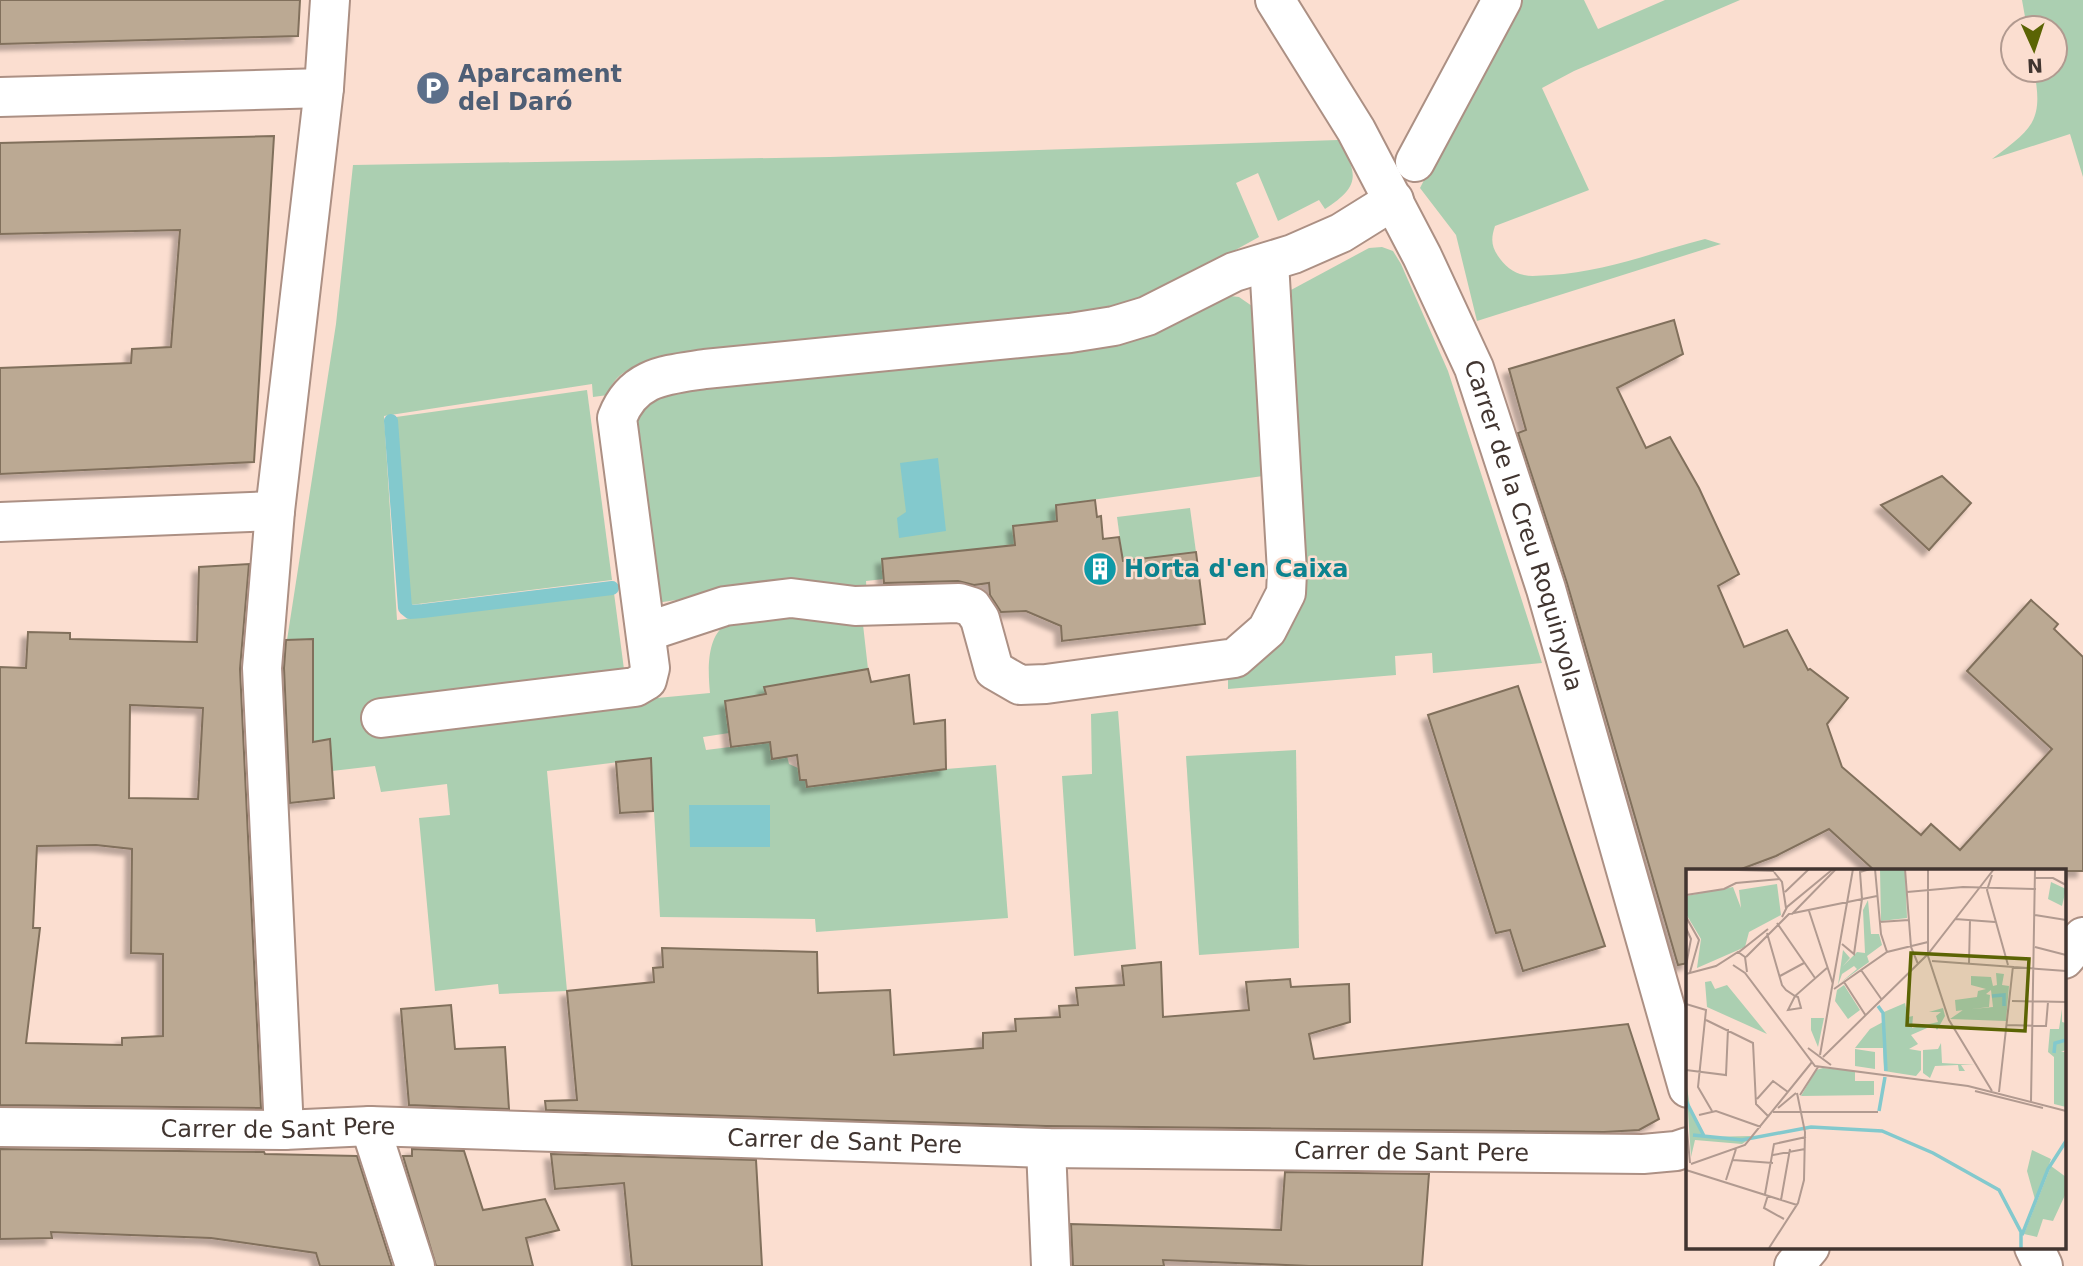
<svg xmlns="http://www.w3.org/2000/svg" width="2083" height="1266" viewBox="0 0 2083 1266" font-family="'DejaVu Sans',sans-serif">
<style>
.green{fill:#abcfb1}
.water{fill:#83c9cd}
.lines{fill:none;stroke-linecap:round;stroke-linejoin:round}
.stream{stroke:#83c9cd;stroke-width:14}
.building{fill:#bba993;stroke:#81705c;stroke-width:2;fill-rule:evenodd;filter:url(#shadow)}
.minor-casing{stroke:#ac9084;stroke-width:42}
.minor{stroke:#fff;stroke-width:38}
.labels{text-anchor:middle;stroke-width:5;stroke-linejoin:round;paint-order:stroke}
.service-label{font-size:24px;font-weight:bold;fill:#4e5e75;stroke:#fbded0;text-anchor:start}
.street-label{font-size:24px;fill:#413530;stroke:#fbded0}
.culture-label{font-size:24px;font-weight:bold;fill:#0d838f;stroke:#fbded0;text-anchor:start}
.inset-river{fill:none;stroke:#83c9cd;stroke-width:3.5}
.inset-road{fill:none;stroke:#b19a90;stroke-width:2}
.view{fill:#5b6404;fill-opacity:0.15;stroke:#5b6404;stroke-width:3.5}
.inset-edge{fill:none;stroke:#413530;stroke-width:3.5}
</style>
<defs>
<filter id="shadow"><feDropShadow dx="-6" dy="6" stdDeviation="2" flood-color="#0004"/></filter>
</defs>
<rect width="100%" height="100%" fill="#fbded0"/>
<!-- green -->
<g class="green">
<path d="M1516,0H1584L1598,29L1665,0H1740L1574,71L1542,88L1589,190L1495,226C1491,238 1491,246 1498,256C1504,265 1513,273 1524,275C1532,277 1542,275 1551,275C1604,272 1654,252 1705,239L1721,244L1477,321L1456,235L1420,188Z"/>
<path d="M2022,0H2083V177L2070,134L1992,159C2032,129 2044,122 2034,70H2055V28H2027Z"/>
<path d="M1338,140C1359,174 1360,187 1325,209L1319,200L1278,221L1258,173L1236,183L1259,237L1161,291L1118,309L652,361C633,366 613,374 608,395L593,397L592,384L384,416L397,620L614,593L625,677L636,700L710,693C708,671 706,638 726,624L724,593L656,603L634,421L643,404L668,390L1230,296L1239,297L1252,306L1254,323L1263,476L1056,505L1057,521L1013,527L1018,567L976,549L882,559L884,579L866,581L867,597L860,598L868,669L765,687L766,694L725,701L729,733L703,737L706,750L770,742L772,758L787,756L789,764L798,768L800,780H806L807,787L946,769L996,765L1008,918L816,932L815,919L660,917L651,758L547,771L567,991L499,994L498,984L435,991L419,818L450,815L447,784L381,792L375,766L332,771L329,739L286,748V725L313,718L312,639L287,640L336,324L353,165L830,157Z"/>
<path d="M1382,247L1393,251L1401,264L1448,371L1542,663L1433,673L1432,653L1395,656L1396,675L1228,689V677C1272,650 1293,642 1306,588L1287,307L1291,290L1369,248Z"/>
<polygon points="587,390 612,580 410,605 396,417"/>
<polygon points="1190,508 1196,552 1123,561 1117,517"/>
<polygon points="1118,711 1136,949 1074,956 1062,776 1092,774 1091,714"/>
<polygon points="1296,750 1299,948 1199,955 1186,756"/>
</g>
<!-- water -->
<g class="water">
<polygon points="938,458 946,531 899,538 897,518 906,512 900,463"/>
<polygon points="689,805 770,805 770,847 690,847"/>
</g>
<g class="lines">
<!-- stream -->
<polyline class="stream" points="391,421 405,608 410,612 423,611 612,588"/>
</g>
<!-- building -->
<g class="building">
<polygon points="0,0 300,0 298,36 0,44"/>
<polygon points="274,136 254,462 0,474 0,368 131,363 132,349 171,347 180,230 0,234 0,143"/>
<polygon points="1674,320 1683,354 1617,388 1646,448 1670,437 1699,488 1739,574 1718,586 1744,647 1787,630 1808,670 1810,669 1848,698 1827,724 1842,767 1921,835 1931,824 1960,850 2052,749 1967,671 2031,600 2058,624 2054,629 2083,657 2083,871 1875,871 1829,829 1776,856 1736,871 1688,871 1688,963 1678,965 1567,583 1518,433 1526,430 1509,369"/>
<polygon points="1942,476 1971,503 1929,550 1881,505"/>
<polygon points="1095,500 1097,517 1101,516 1103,539 1119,537 1123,561 1196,552 1205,624 1062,641 1061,626 1026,611 1001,612 990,595 989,583 974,585 958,581 884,583 882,559 1015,545 1013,526 1057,521 1056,505"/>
<path d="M249,564L240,669L261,1108L0,1105V667L26,668L28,632L70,633V639L197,642L199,567ZM130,705L203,708L198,799L129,798ZM96,845L132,849L131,953L163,954V1036L122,1038V1045L26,1043L40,928H33L37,846Z"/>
<polygon points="313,639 313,742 330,739 334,798 290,803 284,668 286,640"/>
<polygon points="868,669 871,682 909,675 914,724 945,720 946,769 807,787 806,780 800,780 797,755 772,759 770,742 731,747 725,701 766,694 764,687"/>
<polygon points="1518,686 1605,946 1523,971 1510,930 1496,933 1428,715"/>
<polygon points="651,758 653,811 620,813 616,762"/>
<polygon points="662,948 817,952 818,993 890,990 894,1055 983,1048 983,1033 1016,1031 1015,1019 1060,1017 1059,1006 1078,1005 1076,988 1124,985 1122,966 1161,962 1163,1017 1249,1010 1246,982 1290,979 1291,987 1349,984 1350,1022 1309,1034 1314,1059 1628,1024 1659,1119 1639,1130 1604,1132 1046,1126 546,1110 545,1101 577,1100 567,991 654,982 653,968 663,967"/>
<polygon points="451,1005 455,1049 505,1047 509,1109 409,1105 401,1009"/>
<polygon points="0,1149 264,1152 265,1154 357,1156 392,1266 320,1266 316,1253 211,1238 51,1232 52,1238 0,1239"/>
<polygon points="412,1149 464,1151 483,1210 545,1199 559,1230 526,1238 533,1266 436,1266 403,1156 412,1156"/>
<polygon points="551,1154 756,1160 762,1266 632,1266 624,1183 555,1189"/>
<polygon points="1285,1172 1429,1174 1422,1266 1309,1266 1163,1260 1164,1266 1073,1266 1071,1224 1281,1230"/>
</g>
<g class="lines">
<!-- minor casing -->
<g class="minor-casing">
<g id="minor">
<path id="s1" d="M1275,0L1356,130L1422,256L1474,368L1546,589L1688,1088"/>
<polyline points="0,97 324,88"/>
<polyline points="1415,162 1502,0"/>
<polyline points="0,522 275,511"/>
<polyline points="646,632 725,606 791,598 855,606 959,603 972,607 980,619 994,670 1020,685 1046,684 1235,658 1267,630 1286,593 1287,572 1269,262"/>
<path d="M381,718L635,687L647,680L650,668L617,418C633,376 666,375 705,369L1070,333L1114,326L1147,316L1234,272L1293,254L1341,233L1394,200"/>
<polyline points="2064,959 2083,937"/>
<polyline points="370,1126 415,1266"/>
<path id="s2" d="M0,1127L284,1130L370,1126L1046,1148L1643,1154L1676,1151L1688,1147"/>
<polyline points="284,1130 262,668 275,511 324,88 330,0"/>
<polyline points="1046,1148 1051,1266"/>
<polyline points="2034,1247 2043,1266"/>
<polyline points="1794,1266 1810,1247"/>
</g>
</g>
<!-- minor -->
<use href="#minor" class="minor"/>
</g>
<!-- icons -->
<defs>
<g id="parking-disc" transform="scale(1.75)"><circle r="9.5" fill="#5c6f8a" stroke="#fbded0"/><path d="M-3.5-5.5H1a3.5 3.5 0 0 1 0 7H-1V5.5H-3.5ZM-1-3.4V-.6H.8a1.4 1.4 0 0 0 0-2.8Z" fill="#fff"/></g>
<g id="building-disc" transform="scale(1.75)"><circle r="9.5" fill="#0f9aa8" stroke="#fbded0"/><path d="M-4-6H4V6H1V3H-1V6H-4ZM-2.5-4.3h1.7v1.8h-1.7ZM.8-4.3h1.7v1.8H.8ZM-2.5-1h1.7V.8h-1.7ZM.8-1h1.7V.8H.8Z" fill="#fff"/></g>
</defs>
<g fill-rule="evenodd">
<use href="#parking-disc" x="433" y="88"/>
<use href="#building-disc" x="1100" y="569"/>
</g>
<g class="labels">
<!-- service labels -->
<g class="service-label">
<text x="458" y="82">Aparcament<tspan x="458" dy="28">del Daró</tspan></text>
</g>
<!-- street labels -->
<g class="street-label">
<text dy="8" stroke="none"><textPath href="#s1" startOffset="584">Carrer de la Creu Roquinyola</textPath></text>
<text dy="8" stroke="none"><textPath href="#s2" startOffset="278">Carrer de Sant Pere</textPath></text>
<text dy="8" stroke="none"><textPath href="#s2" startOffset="845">Carrer de Sant Pere</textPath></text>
<text dy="8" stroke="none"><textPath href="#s2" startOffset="1412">Carrer de Sant Pere</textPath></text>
</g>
<!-- culture labels -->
<g class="culture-label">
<text x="1124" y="577">Horta d'en Caixa</text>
</g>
</g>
<!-- overview -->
<g transform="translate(1686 869)">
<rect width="380" height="380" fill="#fbded0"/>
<path d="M194,0H219L221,49L195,52ZM365,13L380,20L376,37L362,30ZM91,15L95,46L63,63L59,78L11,99L15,70L0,45V27L47,18L55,39L53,21ZM182,31L185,65H193L196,76L181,87L183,93L154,114L171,100L168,97L156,105L152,116L157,81L164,89L157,97L171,83L179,84L177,41ZM310,104L318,105L316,116L323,117L320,152L264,150L277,141L307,138L305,121L300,125L304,126L303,138L270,142L269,131L291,128L292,122L300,120L285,116V107L305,108L307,117L311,116ZM25,112L29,120L41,116L81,165L21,138L19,113ZM158,116L174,141L162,150L149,132L151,121ZM219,134L222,148L227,147L226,159L252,153L250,147L255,143H243L257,139L259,147L251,161L248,156L225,166L232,175L223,180L235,182V201L230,207L198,202L197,179H169L184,160L197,153L198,143ZM376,140V153L380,154V181L375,183H380V238L368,235V188L362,183L364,160H373ZM125,149H138L132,178L125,161ZM255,174L256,194L289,196H275L279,202H273L272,196L249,197L244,209L237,204V181L252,180ZM169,180L189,183V200L169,197ZM137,199L169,202V212H188V226L115,227L130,201ZM0,212L4,238L20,268L65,267L62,271L56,275L9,271L5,288ZM346,281L365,290L350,334L341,302ZM365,297L380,308V324L367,352L357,350L351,368L338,365Z" fill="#abcfb1"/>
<path class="inset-river" d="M306,127L318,126V137M192,137L197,144L200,202M368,184L369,174L380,171M0,232L18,267M193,242L199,208M7,266L56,271L125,258L196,262L247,284L313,321L335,363V379M336,366L362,300L380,272"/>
<path class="inset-road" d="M17,0L88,2M189,0L195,65L201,83M219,0L225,78L232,95M242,0V87L263,151L306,222M88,3L96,13L100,39M306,6L301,21L322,96M349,9H367L380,16M99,23L123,0M221,23L277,18L350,20M0,26L38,20L50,14L94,10M123,42L147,115M106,45L150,0M349,46L380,51M0,48L13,71L4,103M96,48L101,38L147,0M269,50L309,53M193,53L223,51M91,54L129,109M0,59L5,70L0,97M81,64L96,116L100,121L109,127L112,128L115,139L102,141L109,127L142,98M156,75L168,85L176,30L174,3L184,0M349,78L380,86M53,83L82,60M60,88L103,45L191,27M246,92L380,102M283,94L284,51M47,96L59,104L129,197L282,217L380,242M175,101L196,131M0,105L30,97L52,83L59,88L61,103M94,107L118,94M158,113L180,147M148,120L201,83L242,73M326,132L380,133M0,135L20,141L12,218L26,242M20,151L67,174L70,235L83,248M321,156L360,157L362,133M122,179L145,196M134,186L167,0M137,188L242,85L308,0M0,201L40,206L42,160M289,222L357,239M313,223L327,97M114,226L132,198M71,230L87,212L102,223M345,232L349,0M92,239L110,224M87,243H192M13,246L30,242L75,258M0,251L4,294M87,286L119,280M47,291L87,294M5,295L59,276L126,193M0,301L111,336M40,311L50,280M79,325L88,275L120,268M82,326L78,339L98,350M95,331L104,280M83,379L112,334L118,311L119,263L111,224"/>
<path class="view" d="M225,84L343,90L339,162L221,156Z"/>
<rect width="380" height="380" class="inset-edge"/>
</g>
<!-- north arrow -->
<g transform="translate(2034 49) rotate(177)"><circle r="33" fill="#fbded0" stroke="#b19a90" stroke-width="2"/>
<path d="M0-5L12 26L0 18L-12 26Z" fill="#5b6404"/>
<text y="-10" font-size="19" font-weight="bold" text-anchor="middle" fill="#413530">N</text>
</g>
</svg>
